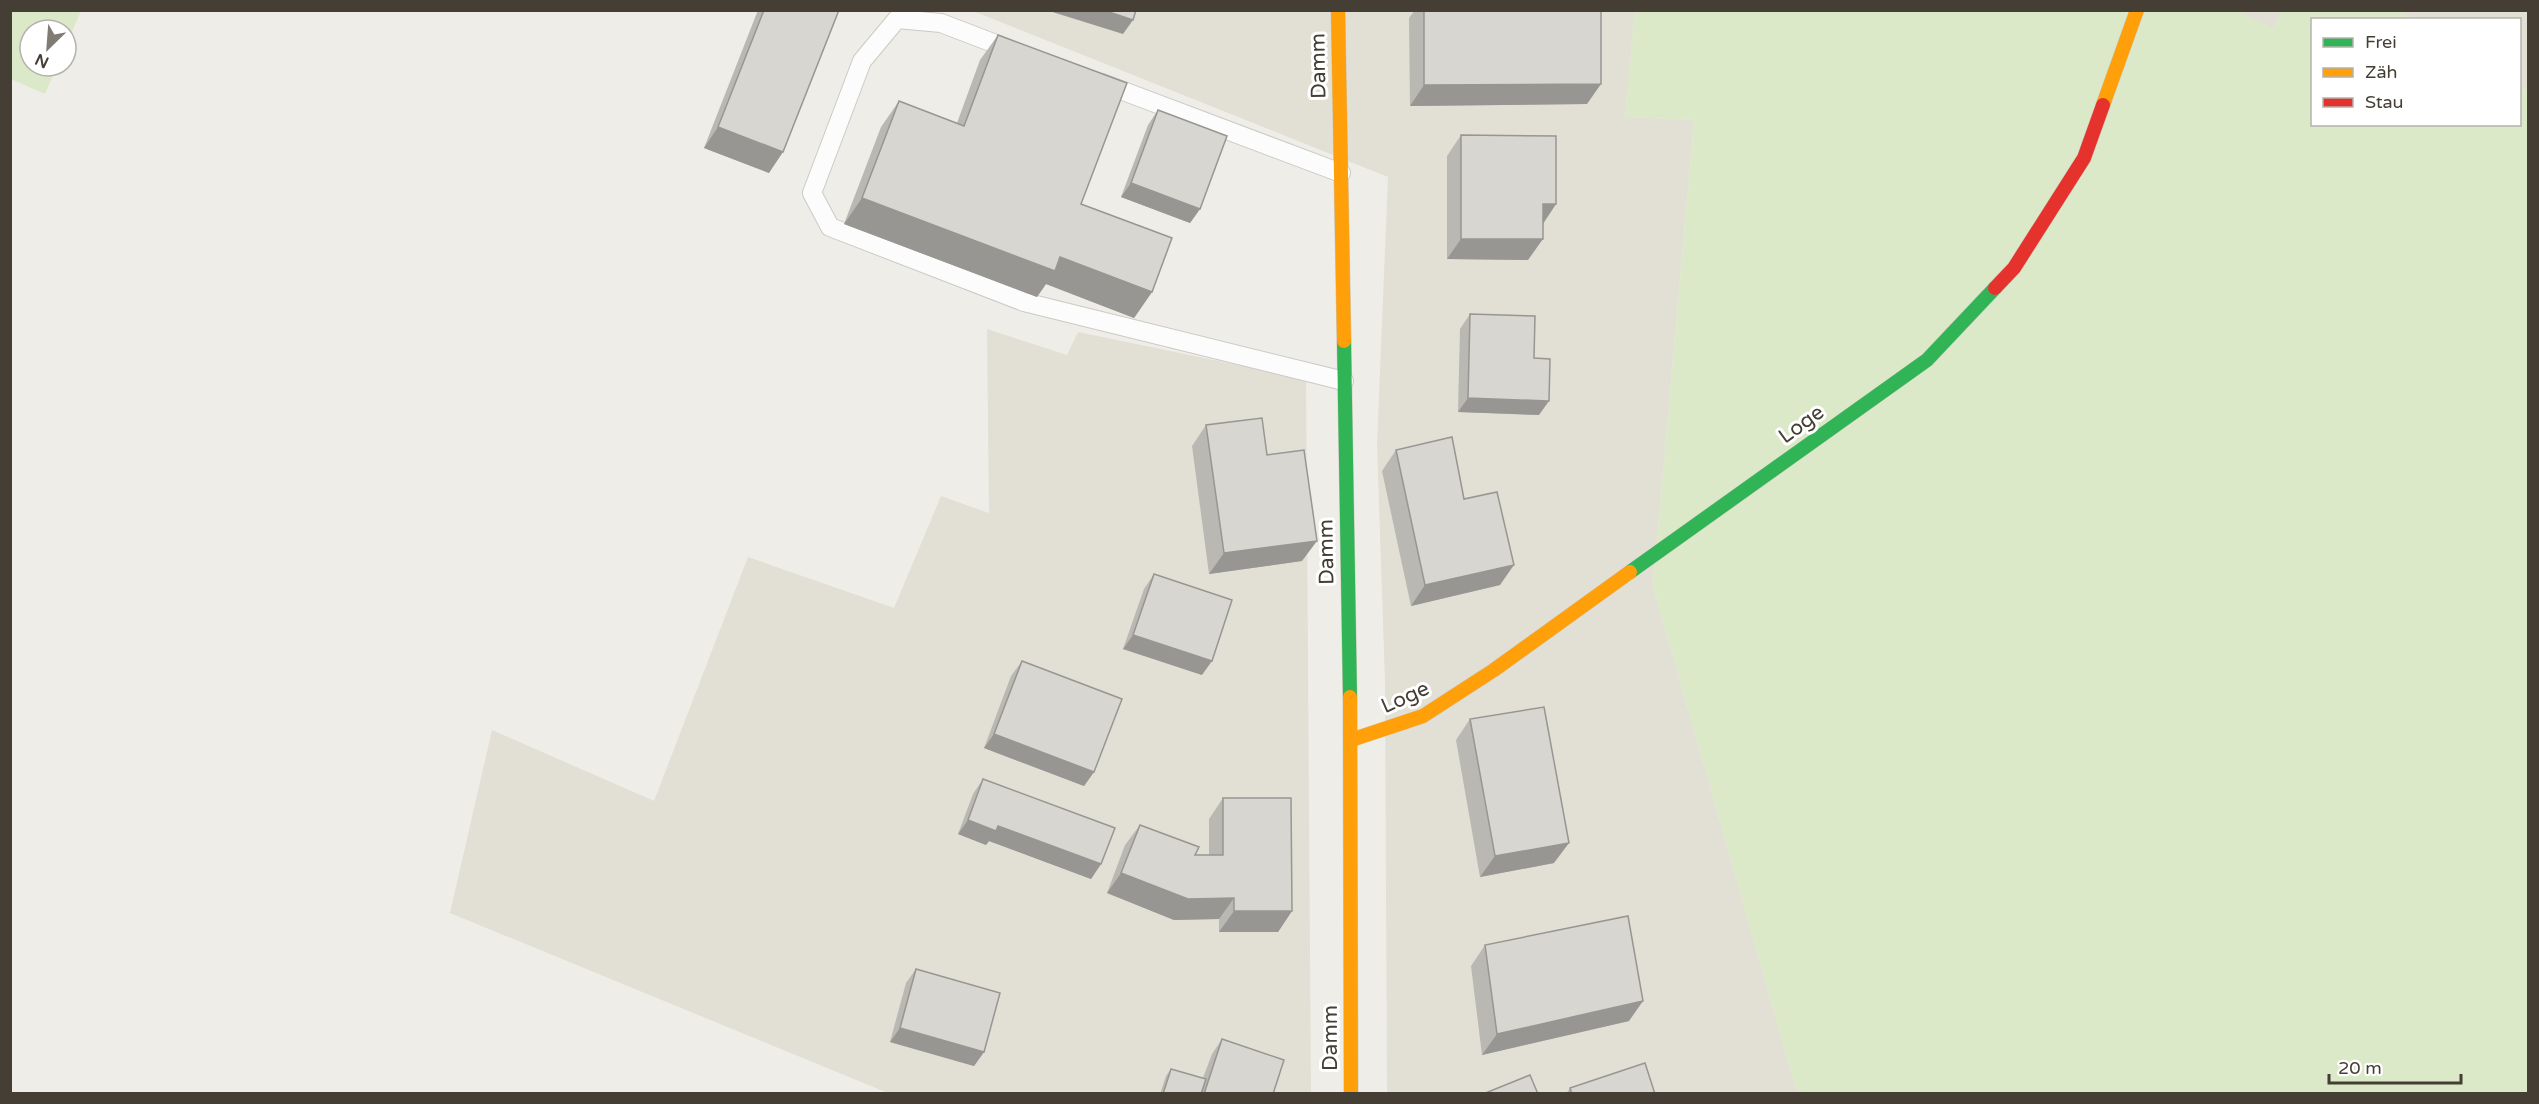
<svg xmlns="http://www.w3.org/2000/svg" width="2539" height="1104" viewBox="0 0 2539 1104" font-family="'Varela Round',sans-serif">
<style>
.residential{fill:#e2dfd5}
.green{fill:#dbe9c8}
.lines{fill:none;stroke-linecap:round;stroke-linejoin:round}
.lane-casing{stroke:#cccac5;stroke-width:20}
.fast-casing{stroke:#cdcabf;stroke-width:15}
.slow-casing{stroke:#cdcabf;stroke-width:15}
.jam-casing{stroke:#cdcabf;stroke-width:15}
.lane{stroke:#fcfcfc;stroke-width:18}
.fast{stroke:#30b455;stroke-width:14}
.slow{stroke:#ff9f0a;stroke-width:14}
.jam{stroke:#e5322d;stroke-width:14}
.wall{fill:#bab8b3}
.shaded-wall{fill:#979692}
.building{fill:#d8d6d0;stroke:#979692;stroke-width:1.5}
.labels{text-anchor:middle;stroke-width:6;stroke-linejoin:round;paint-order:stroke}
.street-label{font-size:21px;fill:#443e34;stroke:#fff}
</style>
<rect width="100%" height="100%" fill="#eeede8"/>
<!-- residential -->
<g class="residential">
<polygon points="973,11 1635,11 1625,117 1694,120 1653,586 1796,1089 1822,1093 1387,1093 1385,681 1377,444 1388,177"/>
<polygon points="2236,11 2283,11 2273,29"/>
<polygon points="2399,11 2528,11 2528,91 2520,86 2520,20 2413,19"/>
<polygon points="987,329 1067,355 1078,332 1306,379 1311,1093 888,1093 450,913 492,730 654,801 748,557 894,608 941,496 989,513"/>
</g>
<!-- green -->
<g class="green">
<polygon points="11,10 81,11 66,45 66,30 30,30 30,66 57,66 45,94 11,79"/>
<polygon points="1635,10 2236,10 2273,29 2283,11 2399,11 2413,19 2312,20 2312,124 2520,124 2520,86 2528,91 2528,1093 1822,1094 1796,1089 1653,586 1694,120 1625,117"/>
</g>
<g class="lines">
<!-- lane casing -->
<g class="lane-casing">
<g id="lane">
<polyline points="1014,51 941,23 897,19 862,61 812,193 830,227 1024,302 1344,381"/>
<polyline points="1102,83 1341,173"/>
</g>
</g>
<!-- fast casing -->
<g class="fast-casing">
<g id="fast">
<polyline points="1344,341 1350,697"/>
<polyline points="1630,572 1927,360 1995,288"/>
</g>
</g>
<!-- slow casing -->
<g class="slow-casing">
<g id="slow">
<polyline points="1338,10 1344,341"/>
<polyline points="2103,105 2137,10"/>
<polyline points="1350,697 1351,1094"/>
<polyline points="1351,740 1423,716 1494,670 1630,572"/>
</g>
</g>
<!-- jam casing -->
<g class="jam-casing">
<polyline id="jam" points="1995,288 2014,268 2084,158 2103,105"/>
</g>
<!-- lane -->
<use href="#lane" class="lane"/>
<!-- fast -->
<use href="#fast" class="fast"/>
<!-- slow -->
<use href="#slow" class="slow"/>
<!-- jam -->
<use href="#jam" class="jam"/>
</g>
<!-- wall -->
<g class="wall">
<polygon points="758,10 839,10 769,173 704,148"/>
<polygon points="1415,10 1601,10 1587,104 1410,106 1409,18"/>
<polygon points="998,35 1081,204 1152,292 1134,318 1046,284 1037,297 844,224 881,127 899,101 957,123 980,60"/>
<polygon points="1158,110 1200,209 1190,223 1121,197 1148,125"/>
<polygon points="1461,135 1556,204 1543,224 1528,260 1447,259 1447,156"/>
<polygon points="1470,314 1534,358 1539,415 1458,412 1460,329"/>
<polygon points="1206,425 1267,455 1302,561 1209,574 1192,446"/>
<polygon points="1396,450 1464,499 1500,585 1411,606 1382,471"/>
<polygon points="1154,574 1202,675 1123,649 1144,589"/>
<polygon points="1022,661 1094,772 1084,786 984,748 1011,676"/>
<polygon points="1470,719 1554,863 1480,877 1456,740"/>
<polygon points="983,779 1101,864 1091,879 989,841 986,845 958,834 973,794"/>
<polygon points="1223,798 1292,911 1278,932 1219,932 1219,919 1174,920 1107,893 1125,845 1140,825 1195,855 1209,855 1209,819"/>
<polygon points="1485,945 1629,1021 1482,1055 1471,966"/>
<polygon points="916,969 984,1052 974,1066 890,1042 906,983"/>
<polygon points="1222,1039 1273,1094 1160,1094 1166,1076 1171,1069 1203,1078 1212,1054"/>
<polygon points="1570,1088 1655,1094 1566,1094"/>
</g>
<!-- shaded-wall -->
<g class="shaded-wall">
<polygon points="1046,10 1103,10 1133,20 1123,34"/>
<polygon points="1601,84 1587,104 1410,106 1424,85"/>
<polygon points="718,127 783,152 769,173 704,148"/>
<polygon points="1131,183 1200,209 1190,223 1121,197"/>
<polygon points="862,198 1060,257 1152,292 1134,318 1046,284 1037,297 844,224"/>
<polygon points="1543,204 1556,204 1542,225"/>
<polygon points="1461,239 1543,239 1528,260 1447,259"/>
<polygon points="1468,398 1549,401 1539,415 1458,412"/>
<polygon points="1317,541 1302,561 1209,574 1224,553"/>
<polygon points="1514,565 1500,585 1411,606 1425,585"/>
<polygon points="1133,635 1212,661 1202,675 1123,649"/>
<polygon points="994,734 1094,772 1084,786 984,748"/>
<polygon points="968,820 998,826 1101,864 1091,879 989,841 986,845 958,834"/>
<polygon points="1569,843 1554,863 1480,877 1495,856"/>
<polygon points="1121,873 1234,898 1219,919 1174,920 1107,893"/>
<polygon points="1234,911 1292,911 1278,932 1219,932"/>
<polygon points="1643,1001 1629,1021 1482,1055 1497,1034"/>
<polygon points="900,1028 984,1052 974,1066 890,1042"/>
</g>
<!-- building -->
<g class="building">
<polygon points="764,10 839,10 783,152 718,127"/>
<polygon points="1103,10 1136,10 1133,20"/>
<polygon points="1424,10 1601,10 1601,84 1424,85"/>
<polygon points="998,35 1127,83 1081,204 1172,238 1152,292 1060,257 1055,271 862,198 899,101 964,126"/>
<polygon points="1158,110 1227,136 1200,209 1131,183"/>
<polygon points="1461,135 1556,136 1556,204 1543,204 1543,239 1461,239"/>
<polygon points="1470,314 1535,316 1534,358 1550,359 1549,401 1468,398"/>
<polygon points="1262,418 1267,455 1304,450 1317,541 1224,553 1206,425"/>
<polygon points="1452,437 1464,499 1497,492 1514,565 1425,585 1396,450"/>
<polygon points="1154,574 1232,600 1212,661 1133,635"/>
<polygon points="1022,661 1122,699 1094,772 994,734"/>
<polygon points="1544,707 1569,843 1495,856 1470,719"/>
<polygon points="983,779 1115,828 1101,864 998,826 996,831 968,820"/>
<polygon points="1223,798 1291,798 1292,911 1234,911 1234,898 1188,899 1121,873 1140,825 1199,847 1195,855 1223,855"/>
<polygon points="1628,916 1643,1001 1497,1034 1485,945"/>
<polygon points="916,969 1000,993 984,1052 900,1028"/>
<polygon points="1222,1039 1284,1060 1273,1094 1204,1094"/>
<polygon points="1645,1063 1655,1094 1572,1094 1570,1088"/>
<polygon points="1171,1069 1206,1079 1201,1094 1163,1094"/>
<polygon points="1530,1075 1538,1094 1483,1094"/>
</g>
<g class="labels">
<!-- street labels -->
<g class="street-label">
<text transform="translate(1318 66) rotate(-91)" y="7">Damm</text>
<text transform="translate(1801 424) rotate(-36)" y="7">Loge</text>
<text transform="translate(1326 552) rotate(-91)" y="7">Damm</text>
<text transform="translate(1405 697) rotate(-24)" y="7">Loge</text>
<text transform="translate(1330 1038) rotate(-90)" y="7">Damm</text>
</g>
</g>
<!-- border -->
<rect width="2539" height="1104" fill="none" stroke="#443e34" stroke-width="24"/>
<!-- legend -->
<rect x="2311" y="18" width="210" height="108" fill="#ffffff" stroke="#b4b2ae" stroke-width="1.5"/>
<rect x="2323" y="38" width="30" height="9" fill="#30b455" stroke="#b4b2ae" stroke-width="1.5"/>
<text x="2365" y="48" font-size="18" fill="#443e34">Frei</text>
<rect x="2323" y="68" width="30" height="9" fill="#ff9f0a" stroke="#b4b2ae" stroke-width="1.5"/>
<text x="2365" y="78" font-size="18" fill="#443e34">Zäh</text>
<rect x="2323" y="98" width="30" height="9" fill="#e5322d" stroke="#b4b2ae" stroke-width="1.5"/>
<text x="2365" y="108" font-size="18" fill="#443e34">Stau</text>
<!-- north arrow -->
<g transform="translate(48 48) rotate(205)"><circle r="28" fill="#ffffff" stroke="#b4b2ae" stroke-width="1.5"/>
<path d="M0-4.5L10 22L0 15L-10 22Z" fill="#807b73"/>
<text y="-9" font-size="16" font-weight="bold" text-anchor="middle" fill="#443e34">N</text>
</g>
<!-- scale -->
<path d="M2329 1074v9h132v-9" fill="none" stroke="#443e34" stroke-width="3"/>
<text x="2338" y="1074" font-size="18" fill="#443e34" stroke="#ffffff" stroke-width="4.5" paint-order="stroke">20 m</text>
</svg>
